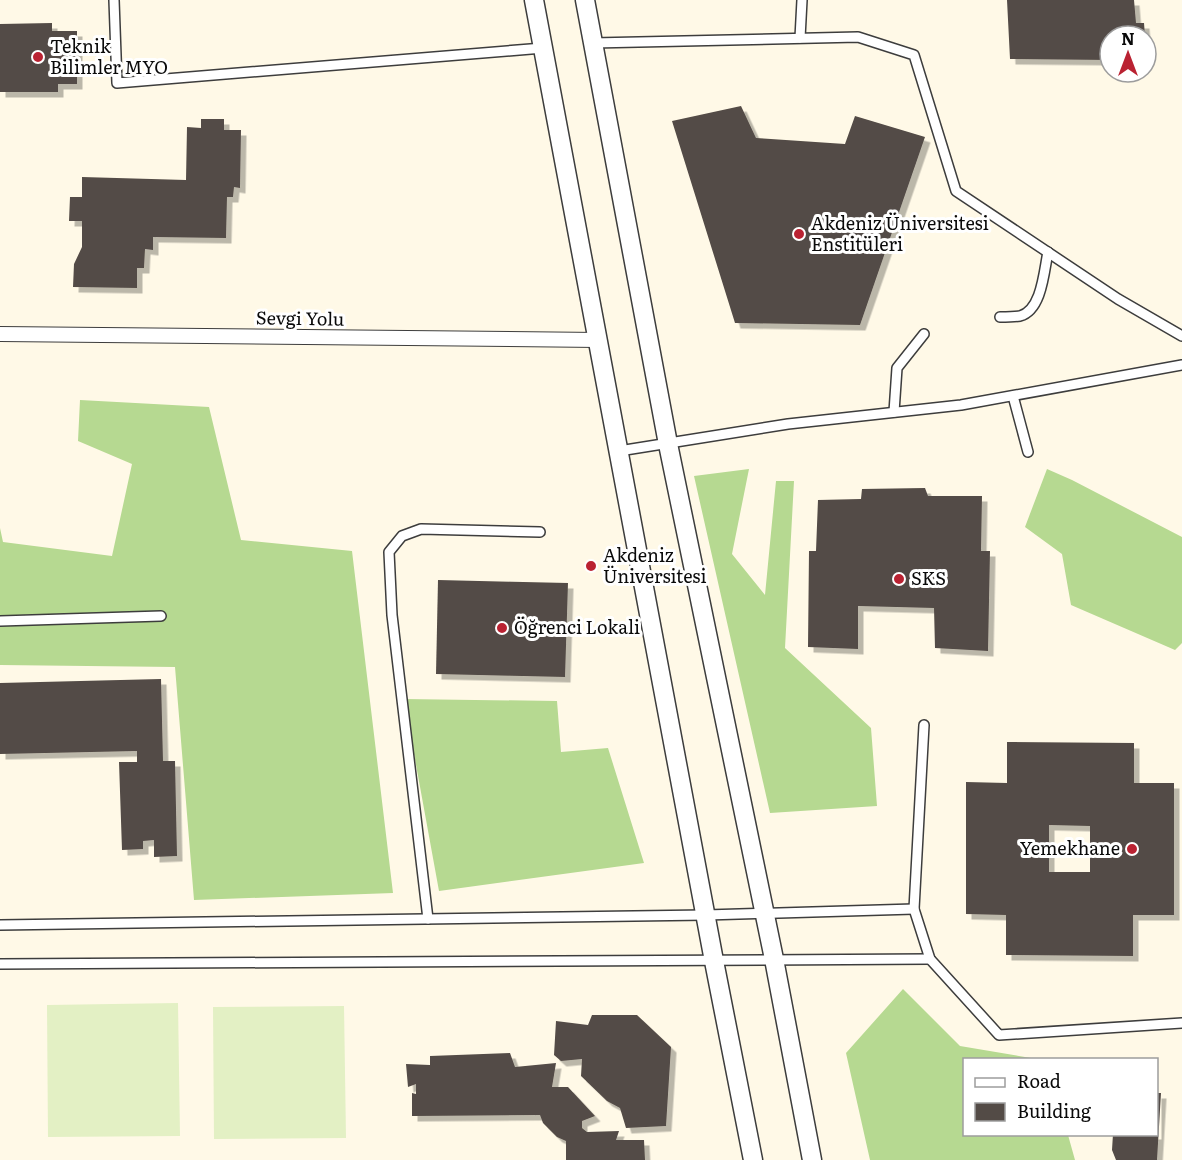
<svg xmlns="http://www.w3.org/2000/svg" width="1182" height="1160" viewBox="0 0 1182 1160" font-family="Literata,serif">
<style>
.forest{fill:#b6d991}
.pitch{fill:#e3f0c4}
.building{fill:#534b46;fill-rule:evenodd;filter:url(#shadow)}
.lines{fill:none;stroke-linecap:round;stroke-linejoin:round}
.service-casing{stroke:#3d3d3d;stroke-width:12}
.pedestrian-casing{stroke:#3d3d3d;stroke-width:16}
.minor-casing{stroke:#3d3d3d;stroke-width:21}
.service{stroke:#fff;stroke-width:9}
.pedestrian{stroke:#fff;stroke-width:14}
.minor{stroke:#fff;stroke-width:18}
.poi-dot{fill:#ba2232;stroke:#fff;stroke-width:2}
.labels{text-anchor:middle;stroke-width:6;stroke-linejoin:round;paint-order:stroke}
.poi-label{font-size:18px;fill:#0a0a0a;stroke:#fff;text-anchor:start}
.street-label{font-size:18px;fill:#0a0a0a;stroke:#fff}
</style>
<defs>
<filter id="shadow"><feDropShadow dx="5.5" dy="5.5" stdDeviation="0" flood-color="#0004"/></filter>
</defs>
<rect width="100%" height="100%" fill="#fff9e7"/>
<!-- forest -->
<g class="forest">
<polygon points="80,400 209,407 241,540 352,551 393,893 194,900 175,667 0,665 0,528 3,542 112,556 132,464 78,441"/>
<polygon points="749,469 732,554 765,595 776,481 794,481 785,648 871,728 877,806 770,813 694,476"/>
<polygon points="1047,469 1072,480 1182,537 1182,643 1175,650 1071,605 1062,554 1025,527"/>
<polygon points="404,699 557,701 561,752 608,748 644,863 439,891"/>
<polygon points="903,989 960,1046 1037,1059 964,1060 964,1134 1068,1135 1075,1160 870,1160 846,1053"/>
</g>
<!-- pitch -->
<g class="pitch">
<polygon points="178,1003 180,1136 48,1137 47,1005"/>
<polygon points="344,1006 346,1138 214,1139 213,1007"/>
</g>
<!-- building -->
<g class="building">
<polygon points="1007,0 1134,0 1136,23 1144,23 1145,36 1110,36 1110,60 1010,59"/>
<polygon points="52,23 52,31 77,31 77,84 58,84 58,92 0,92 0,24"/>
<polygon points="741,106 756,138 845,144 855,116 925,137 860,325 735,323 672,121"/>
<polygon points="201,119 224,119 224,130 241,130 240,188 234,187 233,197 227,197 226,238 153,237 153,250 145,249 144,268 137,268 137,288 73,287 74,264 82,247 82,221 69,221 70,197 82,197 82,177 186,180 187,127 201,128"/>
<polygon points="925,488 928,496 982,496 981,551 990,551 988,651 935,648 934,608 858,606 858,649 808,647 809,551 816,551 818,500 861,499 862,489"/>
<polygon points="438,580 568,583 565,677 436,674"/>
<polygon points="161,679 163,761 175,761 177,856 154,857 154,840 143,841 143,849 122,850 119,762 137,762 137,751 0,754 0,683"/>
<path d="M1007,742L1134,743V783H1174V915H1133V956L1006,955V915L966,914V782L1007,783ZM1049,825L1090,826V872H1049Z"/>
<polygon points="592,1015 637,1015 671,1047 666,1126 626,1128 620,1108 607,1101 581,1076 582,1059 561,1061 554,1055 556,1021 588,1025"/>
<polygon points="510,1053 515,1067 556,1063 552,1087 568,1087 595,1116 582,1121 582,1128 587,1132 619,1131 616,1140 644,1140 645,1160 566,1160 566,1141 557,1137 543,1123 540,1115 412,1116 412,1093 416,1094 416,1084 408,1087 406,1064 430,1065 430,1056"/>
<polygon points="1156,1093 1161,1093 1157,1160 1116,1160 1112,1150 1113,1134 1156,1134"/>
</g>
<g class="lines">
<!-- service casing -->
<g class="service-casing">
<g id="service">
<polyline points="114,0 117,83 543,48"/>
<polyline points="800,38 802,0"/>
<polyline points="593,43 858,37 914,55 956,191 1118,299 1182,336"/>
<path d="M1000,317C1006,317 1014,317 1020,316C1042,310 1044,271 1048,252"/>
<polyline points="1013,396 1028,452"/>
<polyline points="894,412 897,368 924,334"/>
<polyline points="619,451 788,424 961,405 1182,365"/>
<polyline points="0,621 161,616"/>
<polyline points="924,725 914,909 930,959 999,1035 1182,1023"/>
<polyline points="428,919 392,615 389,552 402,536 421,529 540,532"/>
<polyline points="0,925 706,915 914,909"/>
<polyline points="0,964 930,959"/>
</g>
</g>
<!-- pedestrian casing -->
<g class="pedestrian-casing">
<polyline id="pedestrian" points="0,334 599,340"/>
</g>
<!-- minor casing -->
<g class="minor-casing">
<g id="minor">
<polyline points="534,0 714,961 753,1160"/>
<polyline points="585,0 668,444 774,959 812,1160"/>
</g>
</g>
<!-- service -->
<use href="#service" class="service"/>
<!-- pedestrian -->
<use href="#pedestrian" class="pedestrian"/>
<!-- minor -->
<use href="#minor" class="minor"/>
</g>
<!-- markers -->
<g class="poi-dot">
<circle cx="38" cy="57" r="6"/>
<circle cx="799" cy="234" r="6"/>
<circle cx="591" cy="566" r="6"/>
<circle cx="899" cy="579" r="6"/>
<circle cx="502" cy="628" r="6"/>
<circle cx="1132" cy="849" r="6"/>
</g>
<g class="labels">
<!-- poi labels -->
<g class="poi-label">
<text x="50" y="53">Teknik<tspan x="50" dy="21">Bilimler MYO</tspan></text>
<text x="811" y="230">Akdeniz Üniversitesi<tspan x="811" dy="21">Enstitüleri</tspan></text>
<text x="603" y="562">Akdeniz<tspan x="603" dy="21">Üniversitesi</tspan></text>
<text x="911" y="585">SKS</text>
<text x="514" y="634">Öğrenci Lokali</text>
<text x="1120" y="855" text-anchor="end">Yemekhane</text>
</g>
<!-- street labels -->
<g class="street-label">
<text transform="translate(300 319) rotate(1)" y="6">Sevgi Yolu</text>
</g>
</g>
<!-- legend -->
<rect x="963" y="1058" width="195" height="78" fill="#ffffff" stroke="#9d9d9d" stroke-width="1.5"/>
<rect x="975" y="1078" width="30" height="9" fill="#ffffff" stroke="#9d9d9d" stroke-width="1.5"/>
<text x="1017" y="1088" font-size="18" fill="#0a0a0a">Road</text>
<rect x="975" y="1103" width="30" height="18" fill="#534b46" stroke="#9d9d9d" stroke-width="1.5"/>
<text x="1017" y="1118" font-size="18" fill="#0a0a0a">Building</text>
<!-- north arrow -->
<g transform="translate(1128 54)"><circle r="28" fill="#ffffff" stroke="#9d9d9d" stroke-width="1.5"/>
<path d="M0-4.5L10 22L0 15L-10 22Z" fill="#ba2232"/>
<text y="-9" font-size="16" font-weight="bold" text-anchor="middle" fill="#0a0a0a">N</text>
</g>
</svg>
